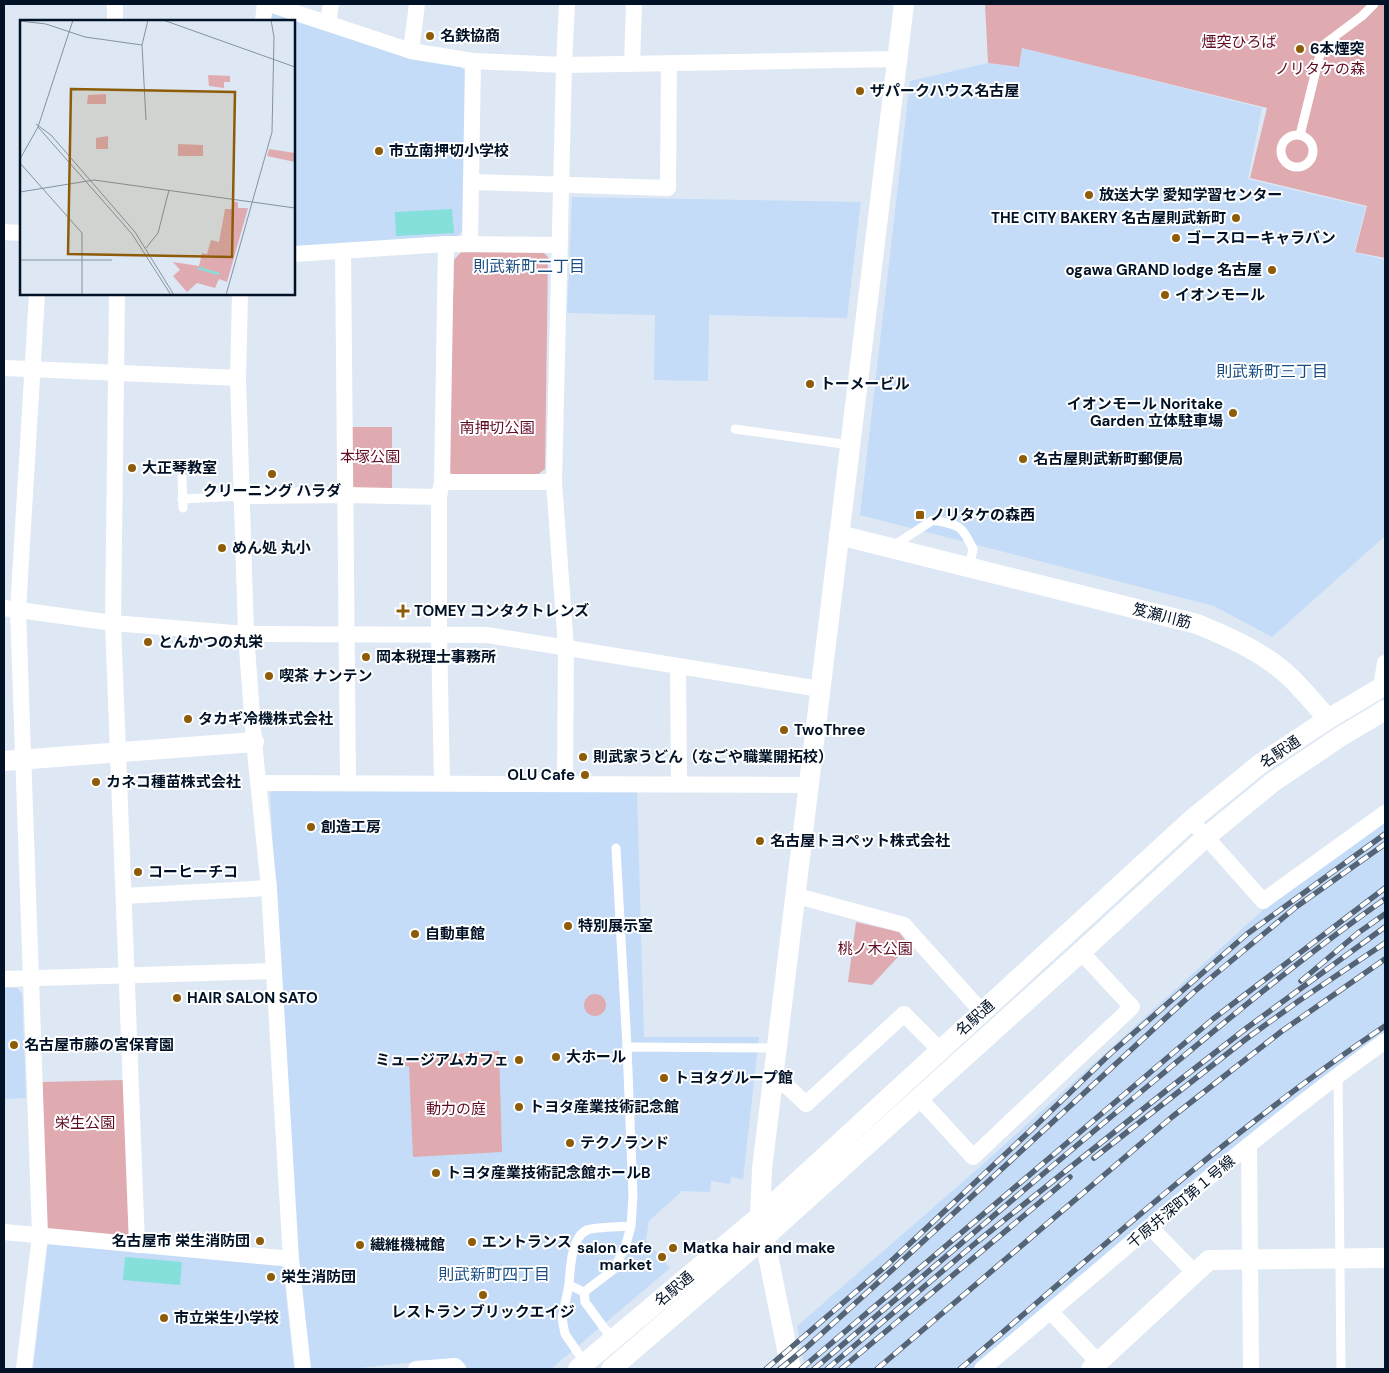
<svg xmlns="http://www.w3.org/2000/svg" width="1389" height="1373" viewBox="0 0 1389 1373" font-family="'DM Sans','Noto Sans JP',sans-serif">
<style>
.built{fill:#c4dcf7}
.green{fill:#dfabb1}
.water{fill:#85dfdb}
.lines{fill:none;stroke-linecap:round;stroke-linejoin:round}
.service{stroke:#fff;stroke-width:9}
.minor{stroke:#fff;stroke-width:16}
.tertiary{stroke:#fff;stroke-width:20}
.rail-casing{stroke:#546375;stroke-width:5.5}
.rail{stroke:#fff;stroke-width:4;stroke-dasharray:11;stroke-linecap:butt}
.poi-dot{fill:#8e5c08;stroke:#fff;stroke-width:2}
.labels{text-anchor:middle;stroke-width:4;stroke-linejoin:round;paint-order:stroke}
.poi-label{font-size:15px;font-weight:bold;fill:#011227;stroke:#fff;text-anchor:start}
.park-label{font-size:15px;fill:#600a23;stroke:#fff}
.street-label{font-size:15px;fill:#011227;stroke:#fff}
.neighbourhood-label{font-size:16px;fill:#1a4e82;stroke:#fff}
.inset-river{fill:none;stroke:#85dfdb;stroke-width:2.5}
.inset-road{fill:none;stroke:#8592a2;stroke-width:1}
.view{fill:#8e5c08;fill-opacity:0.15;stroke:#8e5c08;stroke-width:2.5}
.inset-edge{fill:none;stroke:#011227;stroke-width:2.5}
</style>
<rect width="100%" height="100%" fill="#dde8f4"/>
<!-- built -->
<g class="built">
<polygon points="274,12 460,66 466,72 463,230 455,239 294,250 294,21 268,21 268,15"/>
<polygon points="1022,48 1262,108 1248,179 1366,207 1354,252 1385,260 1385,536 1272,637 1214,606 860,515 910,81 988,63 1019,67"/>
<polygon points="572,197 861,202 847,318 709,315 708,381 654,380 655,315 567,313"/>
<polygon points="274,790 637,791 644,1037 759,1037 743,1179 731,1177 730,1184 711,1181 710,1192 682,1191 649,1221 646,1240 670,1268 551,1369 468,1369 457,1358 349,1369 310,1369 296,1258 270,793"/>
<polygon points="1385,821 1385,1035 1181,1192 973,1369 805,1369 797,1326 981,1166 1265,908"/>
<polygon points="4,988 17,988 22,993 26,1098 4,1099"/>
<polygon points="48,1242 279,1264 283,1267 294,1369 33,1369"/>
</g>
<!-- green -->
<g class="green">
<polygon points="985,4 1385,4 1385,258 1355,252 1367,206 1250,178 1267,108 1022,48 1019,67 988,63"/>
<polygon points="462,251 544,253 548,257 545,469 536,476 453,476 448,470 454,260"/>
<polygon points="348,427 392,427 392,492 348,487"/>
<polygon points="856,922 899,932 909,945 872,985 848,982"/>
<circle cx="595" cy="1005" r="11"/>
<polygon points="499,1051 502,1152 413,1157 409,1066 395,1066 394,1058"/>
<polygon points="124,1080 130,1234 125,1239 50,1231 47,1228 42,1082"/>
</g>
<!-- water -->
<g class="water">
<polygon points="452,209 454,233 396,236 395,212"/>
<polygon points="125,1257 182,1262 180,1285 123,1280"/>
</g>
<g class="lines">
<!-- service -->
<g class="service">
<polyline points="1300,135 1322,46 1362,16 1374,4"/>
<circle cx="1297" cy="151" r="16"/>
<polyline points="735,429 850,445"/>
<polyline points="182,477 183,508"/>
<polyline points="182,499 242,496"/>
<path d="M893,546L933,520C960,526 961,524 973,549L969,567"/>
<polyline points="616,848 627,1047"/>
<polyline points="1338,1075 1341,1369"/>
<path d="M631,1226C622,1227 594,1227 587,1230C571,1237 570,1270 569,1285L584,1292L613,1270L625,1248L631,1226L633,1195L627,1047L776,1048"/>
<polyline points="569,1285 562,1318 565,1334 585,1363"/>
<polyline points="584,1292 585,1302 613,1340"/>
</g>
<!-- minor -->
<g class="minor">
<polyline points="115,4 115,21"/>
<polyline points="269,4 411,51 473,61 564,65 897,59"/>
<polyline points="263,21 265,4"/>
<polyline points="328,23 331,4"/>
<polyline points="411,51 417,4"/>
<polyline points="632,64 634,4"/>
<polyline points="472,182 668,188 669,63"/>
<polyline points="4,232 21,233"/>
<polyline points="470,243 473,61"/>
<polyline points="343,251 348,783"/>
<polyline points="294,254 446,244 560,245"/>
<polyline points="117,294 113,623 137,1245"/>
<polyline points="240,294 238,378 246,634 254,742 269,888 291,1259 303,1369"/>
<polyline points="4,368 238,378"/>
<polyline points="442,482 554,482"/>
<polyline points="242,496 345,495 439,497"/>
<polyline points="4,608 113,623 246,634 487,635 820,689"/>
<polyline points="678,667 679,783"/>
<polyline points="1381,688 1385,663"/>
<polyline points="258,783 808,785"/>
<polyline points="442,783 439,635 439,497 442,482 446,244"/>
<polyline points="565,783 566,648 554,482 564,65 567,4"/>
<polyline points="1191,820 1263,901 1385,813"/>
<polyline points="794,895 904,925 982,1012"/>
<polyline points="124,896 269,888"/>
<polyline points="4,979 273,971"/>
<polyline points="772,1083 787,1086 806,1104 904,1014 940,1050"/>
<polyline points="919,1098 973,1157 1132,1007 1081,952"/>
<polyline points="1249,1145 1251,1369"/>
<polyline points="1150,1227 1195,1273"/>
<polyline points="4,1232 291,1259"/>
<polyline points="1051,1312 1098,1362"/>
<polyline points="24,1369 40,1235 18,610 37,294"/>
<polyline points="416,1369 455,1366 458,1369"/>
<path d="M982,1369C1115,1258 1244,1142 1385,1041"/>
</g>
<!-- tertiary -->
<g class="tertiary">
<path d="M839,535L1197,624C1231,638 1265,653 1291,678C1304,691 1316,705 1328,719"/>
<polyline points="4,761 254,742"/>
<polyline points="578,1369 760,1216 1191,820 1260,764 1328,719 1385,685"/>
<polyline points="611,1369 765,1237 1081,952 1206,837 1273,782 1340,737 1385,710"/>
<polyline points="791,1369 760,1216 762,1169 904,4"/>
<polyline points="1091,1369 1209,1260 1385,1258"/>
</g>
<!-- rail casing -->
<g class="rail-casing">
<g id="rail">
<polyline points="1301,981 1358,933 1385,914"/>
<polyline points="1094,1158 1246,1039 1300,1000 1385,943"/>
<polyline points="766,1369 887,1265 1030,1131 1111,1053 1247,934 1385,834"/>
<polyline points="780,1369 807,1347 892,1270 1195,991 1296,907 1385,844"/>
<polyline points="801,1369 1213,1019 1385,888"/>
<path d="M814,1369C927,1273 1039,1176 1154,1081C1229,1018 1305,955 1385,899"/>
<polyline points="827,1369 978,1241 1167,1090 1248,1027 1385,927"/>
<polyline points="841,1369 1070,1177"/>
<polyline points="877,1369 1172,1117 1282,1031 1385,959"/>
<path d="M960,1369C1098,1251 1234,1127 1385,1026"/>
</g>
</g>
<!-- rail -->
<use href="#rail" class="rail"/>
</g>
<!-- markers -->
<g class="poi-dot">
<circle cx="430" cy="36" r="5"/>
<circle cx="1300" cy="49" r="5"/>
<circle cx="860" cy="91" r="5"/>
<circle cx="379" cy="151" r="5"/>
<circle cx="1089" cy="195" r="5"/>
<circle cx="1236" cy="218" r="5"/>
<circle cx="1176" cy="238" r="5"/>
<circle cx="1272" cy="270" r="5"/>
<circle cx="1165" cy="295" r="5"/>
<circle cx="810" cy="384" r="5"/>
<circle cx="1233" cy="413" r="5"/>
<circle cx="1023" cy="459" r="5"/>
<circle cx="132" cy="468" r="5"/>
<circle cx="272" cy="474" r="5"/>
<rect x="915" y="510" width="10" height="10" rx="2.5"/>
<circle cx="222" cy="548" r="5"/>
<path d="M400.5 603.5h5v5h5v5h-5v5h-5v-5h-5v-5h5z"/>
<circle cx="148" cy="642" r="5"/>
<circle cx="366" cy="657" r="5"/>
<circle cx="269" cy="676" r="5"/>
<circle cx="188" cy="719" r="5"/>
<circle cx="784" cy="730" r="5"/>
<circle cx="583" cy="757" r="5"/>
<circle cx="585" cy="775" r="5"/>
<circle cx="96" cy="782" r="5"/>
<circle cx="311" cy="827" r="5"/>
<circle cx="760" cy="841" r="5"/>
<circle cx="138" cy="872" r="5"/>
<circle cx="568" cy="926" r="5"/>
<circle cx="415" cy="934" r="5"/>
<circle cx="177" cy="998" r="5"/>
<circle cx="14" cy="1045" r="5"/>
<circle cx="556" cy="1057" r="5"/>
<circle cx="519" cy="1060" r="5"/>
<circle cx="664" cy="1078" r="5"/>
<circle cx="519" cy="1107" r="5"/>
<circle cx="570" cy="1143" r="5"/>
<circle cx="436" cy="1173" r="5"/>
<circle cx="260" cy="1241" r="5"/>
<circle cx="472" cy="1242" r="5"/>
<circle cx="360" cy="1245" r="5"/>
<circle cx="673" cy="1248" r="5"/>
<circle cx="662" cy="1257" r="5"/>
<circle cx="271" cy="1277" r="5"/>
<circle cx="483" cy="1295" r="5"/>
<circle cx="164" cy="1318" r="5"/>
</g>
<g class="labels">
<!-- poi labels -->
<g class="poi-label">
<text x="440" y="41">名鉄協商</text>
<text x="1310" y="54">6本煙突</text>
<text x="870" y="96">ザパークハウス名古屋</text>
<text x="389" y="156">市立南押切小学校</text>
<text x="1099" y="200">放送大学 愛知学習センター</text>
<text x="1226" y="223" text-anchor="end">THE CITY BAKERY 名古屋則武新町</text>
<text x="1186" y="243">ゴースローキャラバン</text>
<text x="1262" y="275" text-anchor="end">ogawa GRAND lodge 名古屋</text>
<text x="1175" y="300">イオンモール</text>
<text x="820" y="389">トーメービル</text>
<text x="1223" y="409" text-anchor="end">イオンモール Noritake<tspan x="1223" dy="17">Garden 立体駐車場</tspan></text>
<text x="1033" y="464">名古屋則武新町郵便局</text>
<text x="142" y="473">大正琴教室</text>
<text x="272" y="496" text-anchor="middle">クリーニング ハラダ</text>
<text x="930" y="520">ノリタケの森西</text>
<text x="232" y="553">めん処 丸小</text>
<text x="414" y="616">TOMEY コンタクトレンズ</text>
<text x="158" y="647">とんかつの丸栄</text>
<text x="376" y="662">岡本税理士事務所</text>
<text x="279" y="681">喫茶 ナンテン</text>
<text x="198" y="724">タカギ冷機株式会社</text>
<text x="794" y="735">TwoThree</text>
<text x="593" y="762">則武家うどん（なごや職業開拓校）</text>
<text x="575" y="780" text-anchor="end">OLU Cafe</text>
<text x="106" y="787">カネコ種苗株式会社</text>
<text x="321" y="832">創造工房</text>
<text x="770" y="846">名古屋トヨペット株式会社</text>
<text x="148" y="877">コーヒーチコ</text>
<text x="578" y="931">特別展示室</text>
<text x="425" y="939">自動車館</text>
<text x="187" y="1003">HAIR SALON SATO</text>
<text x="24" y="1050">名古屋市藤の宮保育園</text>
<text x="566" y="1062">大ホール</text>
<text x="509" y="1065" text-anchor="end">ミュージアムカフェ</text>
<text x="674" y="1083">トヨタグループ館</text>
<text x="529" y="1112">トヨタ産業技術記念館</text>
<text x="580" y="1148">テクノランド</text>
<text x="446" y="1178">トヨタ産業技術記念館ホールB</text>
<text x="250" y="1246" text-anchor="end">名古屋市 栄生消防団</text>
<text x="482" y="1247">エントランス</text>
<text x="370" y="1250">繊維機械館</text>
<text x="652" y="1253" text-anchor="end">salon cafe<tspan x="652" dy="17">market</tspan></text>
<text x="683" y="1253">Matka hair and make</text>
<text x="281" y="1282">栄生消防団</text>
<text x="483" y="1317" text-anchor="middle">レストラン ブリックエイジ</text>
<text x="174" y="1323">市立栄生小学校</text>
</g>
<!-- park labels -->
<g class="park-label">
<text x="1239" y="47">煙突ひろば</text>
<text x="1320" y="74">ノリタケの森</text>
<text x="497" y="433">南押切公園</text>
<text x="370" y="462">本塚公園</text>
<text x="875" y="954">桃ノ木公園</text>
<text x="456" y="1114">動力の庭</text>
<text x="85" y="1128">栄生公園</text>
</g>
<!-- street labels -->
<g class="street-label">
<text transform="translate(1162 616) rotate(14)" y="5">笈瀬川筋</text>
<text transform="translate(1280 752) rotate(-34)" y="5">名駅通</text>
<text transform="translate(975 1018) rotate(-42)" y="5">名駅通</text>
<text transform="translate(1181 1202) rotate(-40)" y="5">千原井深町第１号線</text>
<text transform="translate(674 1289) rotate(-40)" y="5">名駅通</text>
</g>
<!-- neighbourhood labels -->
<g class="neighbourhood-label">
<text x="529" y="272">則武新町二丁目</text>
<text x="1272" y="377">則武新町三丁目</text>
<text x="494" y="1280">則武新町四丁目</text>
</g>
</g>
<!-- overview -->
<g transform="translate(20 20)">
<rect width="275" height="275" fill="#dde8f4"/>
<path d="M188,55L210,56V62H204V68L189,66ZM86,74V84H67L68,75ZM88,116V129H76V118ZM158,124L183,125V136H158ZM249,129L275,133V142L247,136ZM213,182H218V188H228L207,262L199,259L195,268L177,263L167,272L153,256L160,250L153,242L179,246L182,233L187,234L191,220L199,222L205,189H212Z" fill="#dfabb1"/>
<path class="inset-river" d="M178,248L199,254"/>
<path class="inset-road" d="M143,0L275,47M0,1L26,4L65,17L122,25M126,100L122,25L128,0M16,104L31,115L115,212L154,275M18,107L112,214L151,275M0,139L18,107L53,0M0,143L62,213V275M0,172L74,160L275,188M126,228L138,213L149,170M0,240H92M206,275L252,112L254,17L251,0"/>
<path class="view" d="M51,69L215,72L212,237L48,234Z"/>
<rect width="275" height="275" class="inset-edge"/>
</g>
<!-- border -->
<rect width="1389" height="1373" fill="none" stroke="#011227" stroke-width="10"/>
</svg>
